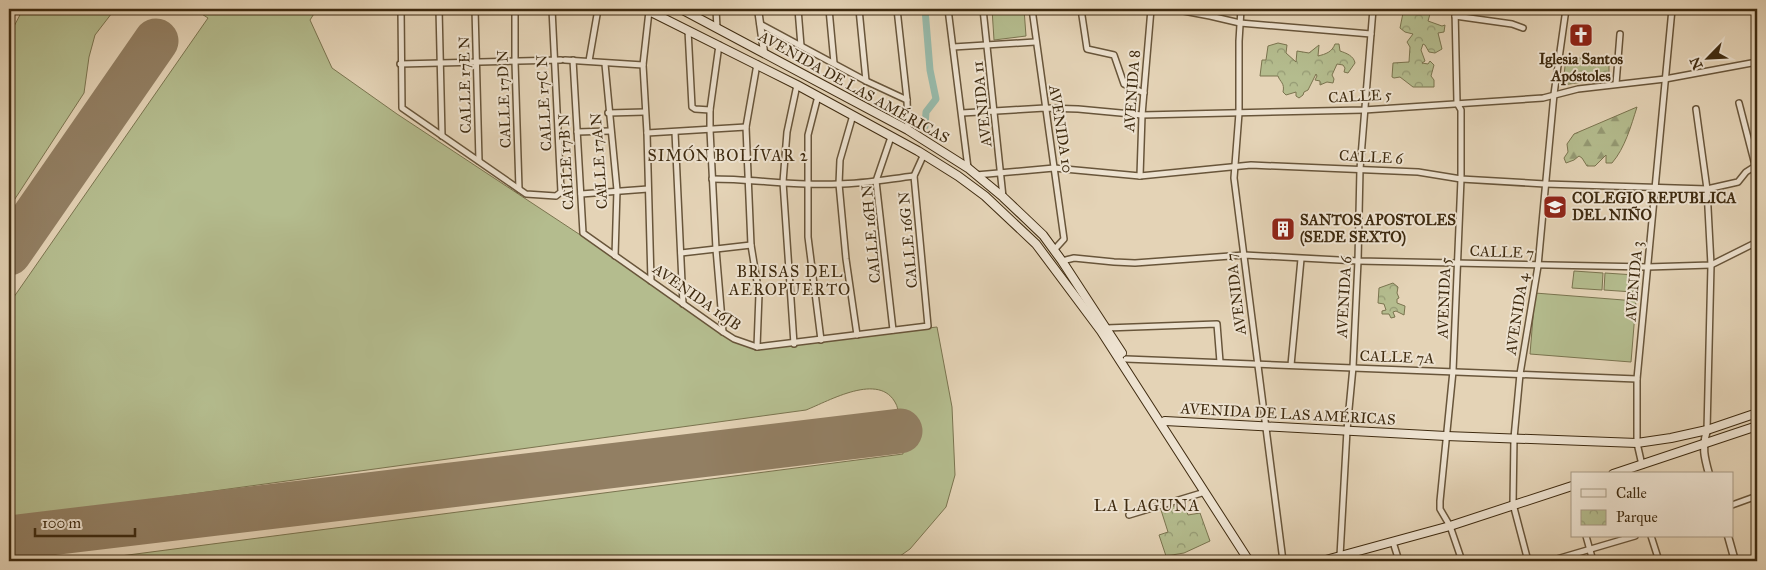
<svg xmlns="http://www.w3.org/2000/svg" width="1766" height="570" viewBox="0 0 1766 570" font-family="'IM FELL Great Primer',serif">
<style>
.grass{fill:#b4bc8e;stroke:#7a744f}
.forest{fill:url(#forest-firs);stroke:#7a744f}
.park{fill:url(#park-crowns);stroke:#7a744f}
.lines{fill:none;stroke-linecap:round;stroke-linejoin:round}
.canal{stroke:#97b9a9;stroke-width:7}
.runway{stroke:#927f63;stroke-width:45}
.minor-casing{stroke:#68553a;stroke-width:8}
.tertiary-casing{stroke:#68553a;stroke-width:9}
.secondary-casing{stroke:#3f2b10;stroke-width:10}
.minor{stroke:#ede2d0;stroke-width:5}
.tertiary{stroke:#ede2d0;stroke-width:6}
.secondary{stroke:#ede2d0;stroke-width:8}
.labels{text-anchor:middle;stroke-width:4;stroke-linejoin:round;paint-order:stroke}
.poi-label{font-size:15px;font-weight:bold;fill:#3f2b10;stroke:#ede2d0;text-anchor:start}
.street-label{font-size:15px;fill:#3f2b10;stroke:#ede2d0}
.neighbourhood-label{font-size:16px;letter-spacing:1px;fill:#3f2b10;stroke:#ede2d0}
</style>
<defs>
<pattern id="forest-firs" width="22" height="20" patternUnits="userSpaceOnUse" patternTransform="scale(1.25)"><rect width="22" height="20" fill="#b4bc8e"/><path d="M5 1l3.5 6h-7zM16 11l3.5 6h-7z" fill="#949973"/></pattern>
<pattern id="park-crowns" width="20" height="18" patternUnits="userSpaceOnUse" patternTransform="scale(1.25)"><rect width="20" height="18" fill="#b4bc8e"/><path d="M2 6a3 3 0 1 1 6 0M12 15a3 3 0 1 1 6 0" fill="none" stroke="#949973"/></pattern>
</defs>
<rect width="100%" height="100%" fill="#e4d3b6"/>
<filter id="stains"><feTurbulence type="fractalNoise" baseFrequency=".004" numOctaves="4"/><feColorMatrix values="0 0 0 0 .2 0 0 0 0 .09 0 0 0 0 .02 0 0 0 .5 -.17"/></filter>
<radialGradient id="worn" r=".72"><stop offset=".6" stop-color="#630" stop-opacity="0"/><stop offset="1" stop-color="#630" stop-opacity=".3"/></radialGradient>
<!-- grass -->
<g class="grass">
<polygon points="23,9 115,9 95,35 89,57 84,93 9,208 9,36"/>
<path d="M194,9H317L310,20L332,68L397,114L591,242L735,341L757,348L937,327L952,407L955,475L946,507L910,549L893,561H82L903,454C902,444 900,411 896,404C880,371 829,401 806,410L9,519V304L208,18Z"/>
<polygon points="992,9 1024,9 1026,36 994,40"/>
<polygon points="1574,271 1603,273 1602,290 1572,288"/>
<polygon points="1605,273 1635,275 1633,292 1604,290"/>
<polygon points="1535,293 1636,301 1631,362 1530,354"/>
</g>
<!-- forest -->
<path class="forest" d="M1637,107C1631,126 1625,148 1612,163H1606V155L1595,166H1587L1582,158L1579,156L1574,160L1566,163L1564,158L1568,152L1567,144L1574,134Z"/>
<!-- park -->
<g class="park">
<polygon points="1395,9 1427,9 1430,14 1428,21 1442,26 1445,25 1444,32 1438,33 1442,49 1435,53 1429,52 1425,45 1423,44 1421,50 1425,61 1422,63 1428,64 1430,61 1434,65 1431,76 1434,80 1434,87 1413,87 1400,77 1394,78 1392,77 1393,63 1409,62 1410,47 1407,42 1413,34 1405,32 1400,28 1403,13 1395,13"/>
<path d="M1278,43L1287,45L1286,53L1296,62L1297,51L1309,53L1319,45L1318,56C1326,54 1332,52 1335,44H1339L1340,51C1346,53 1354,56 1355,63L1348,73L1344,72L1345,68L1343,65L1337,64L1332,75L1334,79L1333,83L1327,82L1320,85V81L1315,80L1317,76L1316,74L1308,90L1304,92L1303,95L1299,98L1296,96V92L1286,95L1283,92C1285,83 1280,82 1278,76H1260L1262,60H1266L1268,46Z"/>
<polygon points="1566,57 1609,60 1609,78 1563,85"/>
<polygon points="1393,283 1398,287 1397,293 1399,298 1397,299 1397,303 1405,306 1404,315 1396,311 1393,312 1395,317 1391,318 1389,314 1382,314 1382,311 1386,310 1384,304 1378,303 1379,288"/>
<polygon points="1184,503 1188,515 1200,513 1210,541 1184,553 1166,556 1159,535 1168,532 1161,510"/>
</g>
<g class="lines">
<!-- canal -->
<polyline class="canal" points="925,126 926,112 936,99 930,70 925,9"/>
<!-- runway -->
<g class="runway">
<polyline points="9,253 156,41"/>
<polyline points="9,538 900,431"/>
</g>
<!-- minor casing -->
<g class="minor-casing">
<g id="minor">
<polyline points="401,9 402,108 526,194 556,196 561,192 552,9"/>
<polyline points="439,9 442,136"/>
<polyline points="475,9 479,161"/>
<polyline points="515,9 515,62 519,189"/>
<polyline points="716,9 717,28"/>
<polyline points="798,9 801,46"/>
<polyline points="829,9 834,63"/>
<polyline points="859,9 866,81"/>
<polyline points="897,9 907,100 908,130"/>
<polyline points="948,9 968,168"/>
<polyline points="983,9 1003,197"/>
<polyline points="1032,9 1064,239 1054,250"/>
<polyline points="1081,9 1087,49 1114,55 1124,84 1144,93"/>
<polyline points="1173,9 1210,16 1240,23 1371,34"/>
<polyline points="1241,9 1239,41 1239,113 1234,178 1283,561"/>
<polyline points="1455,9 1457,103 1461,110 1461,179 1453,371 1440,501 1440,509 1450,526 1462,561"/>
<polyline points="649,11 643,65 647,133 651,281"/>
<polyline points="1213,16 1213,9"/>
<polyline points="1455,16 1512,24 1523,28"/>
<polyline points="760,24 866,81 907,100"/>
<polyline points="688,30 692,107 695,109 710,110"/>
<polyline points="719,45 710,110 710,130 716,249 723,332"/>
<polyline points="953,47 1035,42"/>
<polyline points="565,60 643,65"/>
<polyline points="573,60 583,233 723,332 734,339 757,347 928,326 914,176 924,154"/>
<polyline points="589,61 598,9"/>
<polyline points="400,64 561,60"/>
<polyline points="605,64 617,190 615,256"/>
<polyline points="1616,84 1620,34"/>
<polyline points="818,96 808,135 808,237 821,340"/>
<polyline points="1739,103 1755,165"/>
<polyline points="1696,109 1707,189 1711,265 1707,430"/>
<polyline points="608,113 645,112"/>
<polyline points="962,113 1045,108 1078,109 1142,115 1364,110 1543,98 1578,89 1665,79 1757,62"/>
<polyline points="853,115 840,160 839,184 846,259 857,335"/>
<polyline points="577,132 610,131"/>
<polyline points="675,132 683,304"/>
<polyline points="647,133 746,127"/>
<polyline points="891,137 876,181 893,330"/>
<polyline points="976,175 1054,168 1140,176 1251,165 1418,172 1461,179 1545,184 1707,189 1738,182 1746,172 1757,165"/>
<polyline points="1140,176 1142,115 1151,9"/>
<path d="M712,179C754,179 796,186 838,184C863,184 889,179 914,176"/>
<polyline points="581,194 648,189"/>
<polyline points="681,253 751,245"/>
<polyline points="1062,261 1074,258 1114,262 1135,263 1244,255 1358,261 1647,267 1711,265 1757,242"/>
<polyline points="1106,328 1217,324 1220,362"/>
<polyline points="794,344 783,182 787,132 797,85"/>
<polyline points="757,347 759,294 751,245 746,127 757,64"/>
<polyline points="1126,359 1637,379"/>
<polyline points="1291,365 1301,259"/>
<polyline points="1642,465 1637,443 1637,379 1672,9"/>
<polyline points="1732,505 1757,496"/>
<polyline points="1129,515 1205,492"/>
<polyline points="1586,536 1593,561"/>
<polyline points="1651,536 1659,561"/>
<polyline points="1393,542 1399,561"/>
<polyline points="1340,556 1347,430 1353,367 1358,261 1360,169 1373,9"/>
<polyline points="1528,561 1513,504 1514,438 1520,374 1538,266 1554,94 1566,9"/>
<polyline points="1550,561 1635,536"/>
</g>
</g>
<!-- tertiary casing -->
<g class="tertiary-casing">
<g id="tertiary">
<polyline points="758,9 764,52"/>
<path d="M1707,430C1702,448 1704,456 1709,474"/>
<polyline points="1728,536 1735,561"/>
</g>
</g>
<!-- secondary casing -->
<g class="secondary-casing">
<g id="secondary">
<polyline points="645,9 797,85 918,151 958,176 985,196 1036,244 1101,331 1249,561"/>
<polyline points="681,9 908,130 968,168 1003,197 1043,235 1062,261 1122,353"/>
<polyline points="1165,421 1446,436 1637,443 1671,438 1707,430 1757,413"/>
<polyline points="1613,474 1757,426"/>
<polyline points="1322,561 1450,526 1572,486"/>
</g>
</g>
<!-- minor -->
<use href="#minor" class="minor"/>
<!-- tertiary -->
<use href="#tertiary" class="tertiary"/>
<!-- secondary -->
<use href="#secondary" class="secondary"/>
</g>
<!-- icons -->
<defs>
<g id="church-square" transform="scale(1.25)"><rect x="-9" y="-9" width="18" height="18" rx="4" fill="#8f2418" stroke="#ede2d0"/><path d="M-1.2-6h2.4v3.5h3.3v2.4h-3.3V6h-2.4V-.1h-3.3v-2.4h3.3Z" fill="#fff"/></g>
<g id="school-square" transform="scale(1.25)"><rect x="-9" y="-9" width="18" height="18" rx="4" fill="#8f2418" stroke="#ede2d0"/><path d="M0-5L7-2L0 1L-7-2ZM-4 1L0 2.5L4 1V4Q0 6-4 4Z" fill="#fff"/></g>
<g id="building-square" transform="scale(1.25)"><rect x="-9" y="-9" width="18" height="18" rx="4" fill="#8f2418" stroke="#ede2d0"/><path d="M-4-6H4V6H1V3H-1V6H-4ZM-2.5-4.3h1.7v1.8h-1.7ZM.8-4.3h1.7v1.8H.8ZM-2.5-1h1.7V.8h-1.7ZM.8-1h1.7V.8H.8Z" fill="#fff"/></g>
</defs>
<g fill-rule="evenodd">
<use href="#church-square" x="1581" y="35"/>
<use href="#school-square" x="1555" y="207"/>
<use href="#building-square" x="1283" y="229"/>
</g>
<g class="labels">
<!-- poi labels -->
<g class="poi-label">
<text x="1581" y="64" text-anchor="middle">Iglesia Santos<tspan x="1581" dy="17">Apóstoles</tspan></text>
<text x="1572" y="203">COLEGIO REPUBLICA<tspan x="1572" dy="17">DEL NIÑO</tspan></text>
<text x="1300" y="225">SANTOS APOSTOLES<tspan x="1300" dy="17">(SEDE SEXTO)</tspan></text>
</g>
<!-- street labels -->
<g class="street-label">
<text transform="translate(465 85) rotate(-91)" y="5">CALLE 17E N</text>
<text transform="translate(854 87) rotate(29)" y="5">AVENIDA DE LAS AMÉRICAS</text>
<text transform="translate(1132 91) rotate(-86)" y="5">AVENIDA 8</text>
<text transform="translate(1360 96) rotate(-3)" y="5">CALLE 5</text>
<text transform="translate(504 99) rotate(-92)" y="5">CALLE 17D N</text>
<text transform="translate(544 103) rotate(-93)" y="5">CALLE 17C N</text>
<text transform="translate(982 104) rotate(-96)" y="5">AVENIDA 11</text>
<text transform="translate(1061 129) rotate(81)" y="5">AVENIDA 10</text>
<text transform="translate(1371 157) rotate(3)" y="5">CALLE 6</text>
<text transform="translate(599 161) rotate(-94)" y="5">CALLE 17A N</text>
<text transform="translate(566 162) rotate(-93)" y="5">CALLE 17B N</text>
<text transform="translate(871 234) rotate(-95)" y="5">CALLE 16H N</text>
<text transform="translate(908 240) rotate(-95)" y="5">CALLE 16G N</text>
<text transform="translate(1502 252) rotate(2)" y="5">CALLE 7</text>
<text transform="translate(1634 281) rotate(-85)" y="5">AVENIDA 3</text>
<text transform="translate(1236 294) rotate(-97)" y="5">AVENIDA 7</text>
<text transform="translate(697 297) rotate(35)" y="5">AVENIDA 16JB</text>
<text transform="translate(1344 297) rotate(-87)" y="5">AVENIDA 6</text>
<text transform="translate(1444 298) rotate(-88)" y="5">AVENIDA 5</text>
<text transform="translate(1517 314) rotate(-81)" y="5">AVENIDA 4</text>
<text transform="translate(1397 357) rotate(2)" y="5">CALLE 7A</text>
<text transform="translate(1288 414) rotate(3)" y="5">AVENIDA DE LAS AMÉRICAS</text>
</g>
<!-- neighbourhood labels -->
<g class="neighbourhood-label">
<text x="728" y="161">SIMÓN BOLÍVAR 2</text>
<text x="790" y="277">BRISAS DEL<tspan x="790" dy="18">AEROPUERTO</tspan></text>
<text x="1147" y="511">LA LAGUNA</text>
</g>
</g>
<!-- margin -->
<rect width="1766" height="570" fill="none" stroke="#e4d3b6" stroke-width="30"/>
<rect x="10" y="10" width="1746" height="550" fill="none" stroke="#3f2b10" stroke-width="2.5"/>
<rect x="15" y="15" width="1736" height="540" fill="none" stroke="#3f2b10"/>
<!-- legend -->
<rect x="1571" y="472" width="162" height="65" fill="#ede2d0" stroke="#a79983"/>
<rect x="1581" y="489" width="25" height="8" fill="#ede2d0" stroke="#a79983"/>
<text x="1616" y="498" font-size="15" fill="#3f2b10">Calle</text>
<rect x="1581" y="510" width="25" height="15" fill="url(#park-crowns)" stroke="#a79983"/>
<text x="1616" y="522" font-size="15" fill="#3f2b10">Parque</text>
<!-- north arrow -->
<g transform="translate(1708 58) rotate(246)" stroke="#ede2d0" stroke-width="4" paint-order="stroke">
<path d="M0-4L9 19L0 12L-9 19Z" fill="#3f2b10"/>
<text y="-8" font-size="14" font-weight="bold" text-anchor="middle" fill="#3f2b10">N</text>
</g>
<!-- scale -->
<path d="M35 528v8h100v-8" fill="none" stroke="#3f2b10" stroke-width="2.5"/>
<text x="42" y="528" font-size="15" fill="#3f2b10" stroke="#ede2d0" stroke-width="4" paint-order="stroke">100 m</text>
<rect width="100%" height="100%" filter="url(#stains)"/>
<rect width="100%" height="100%" fill="url(#worn)"/>
</svg>
